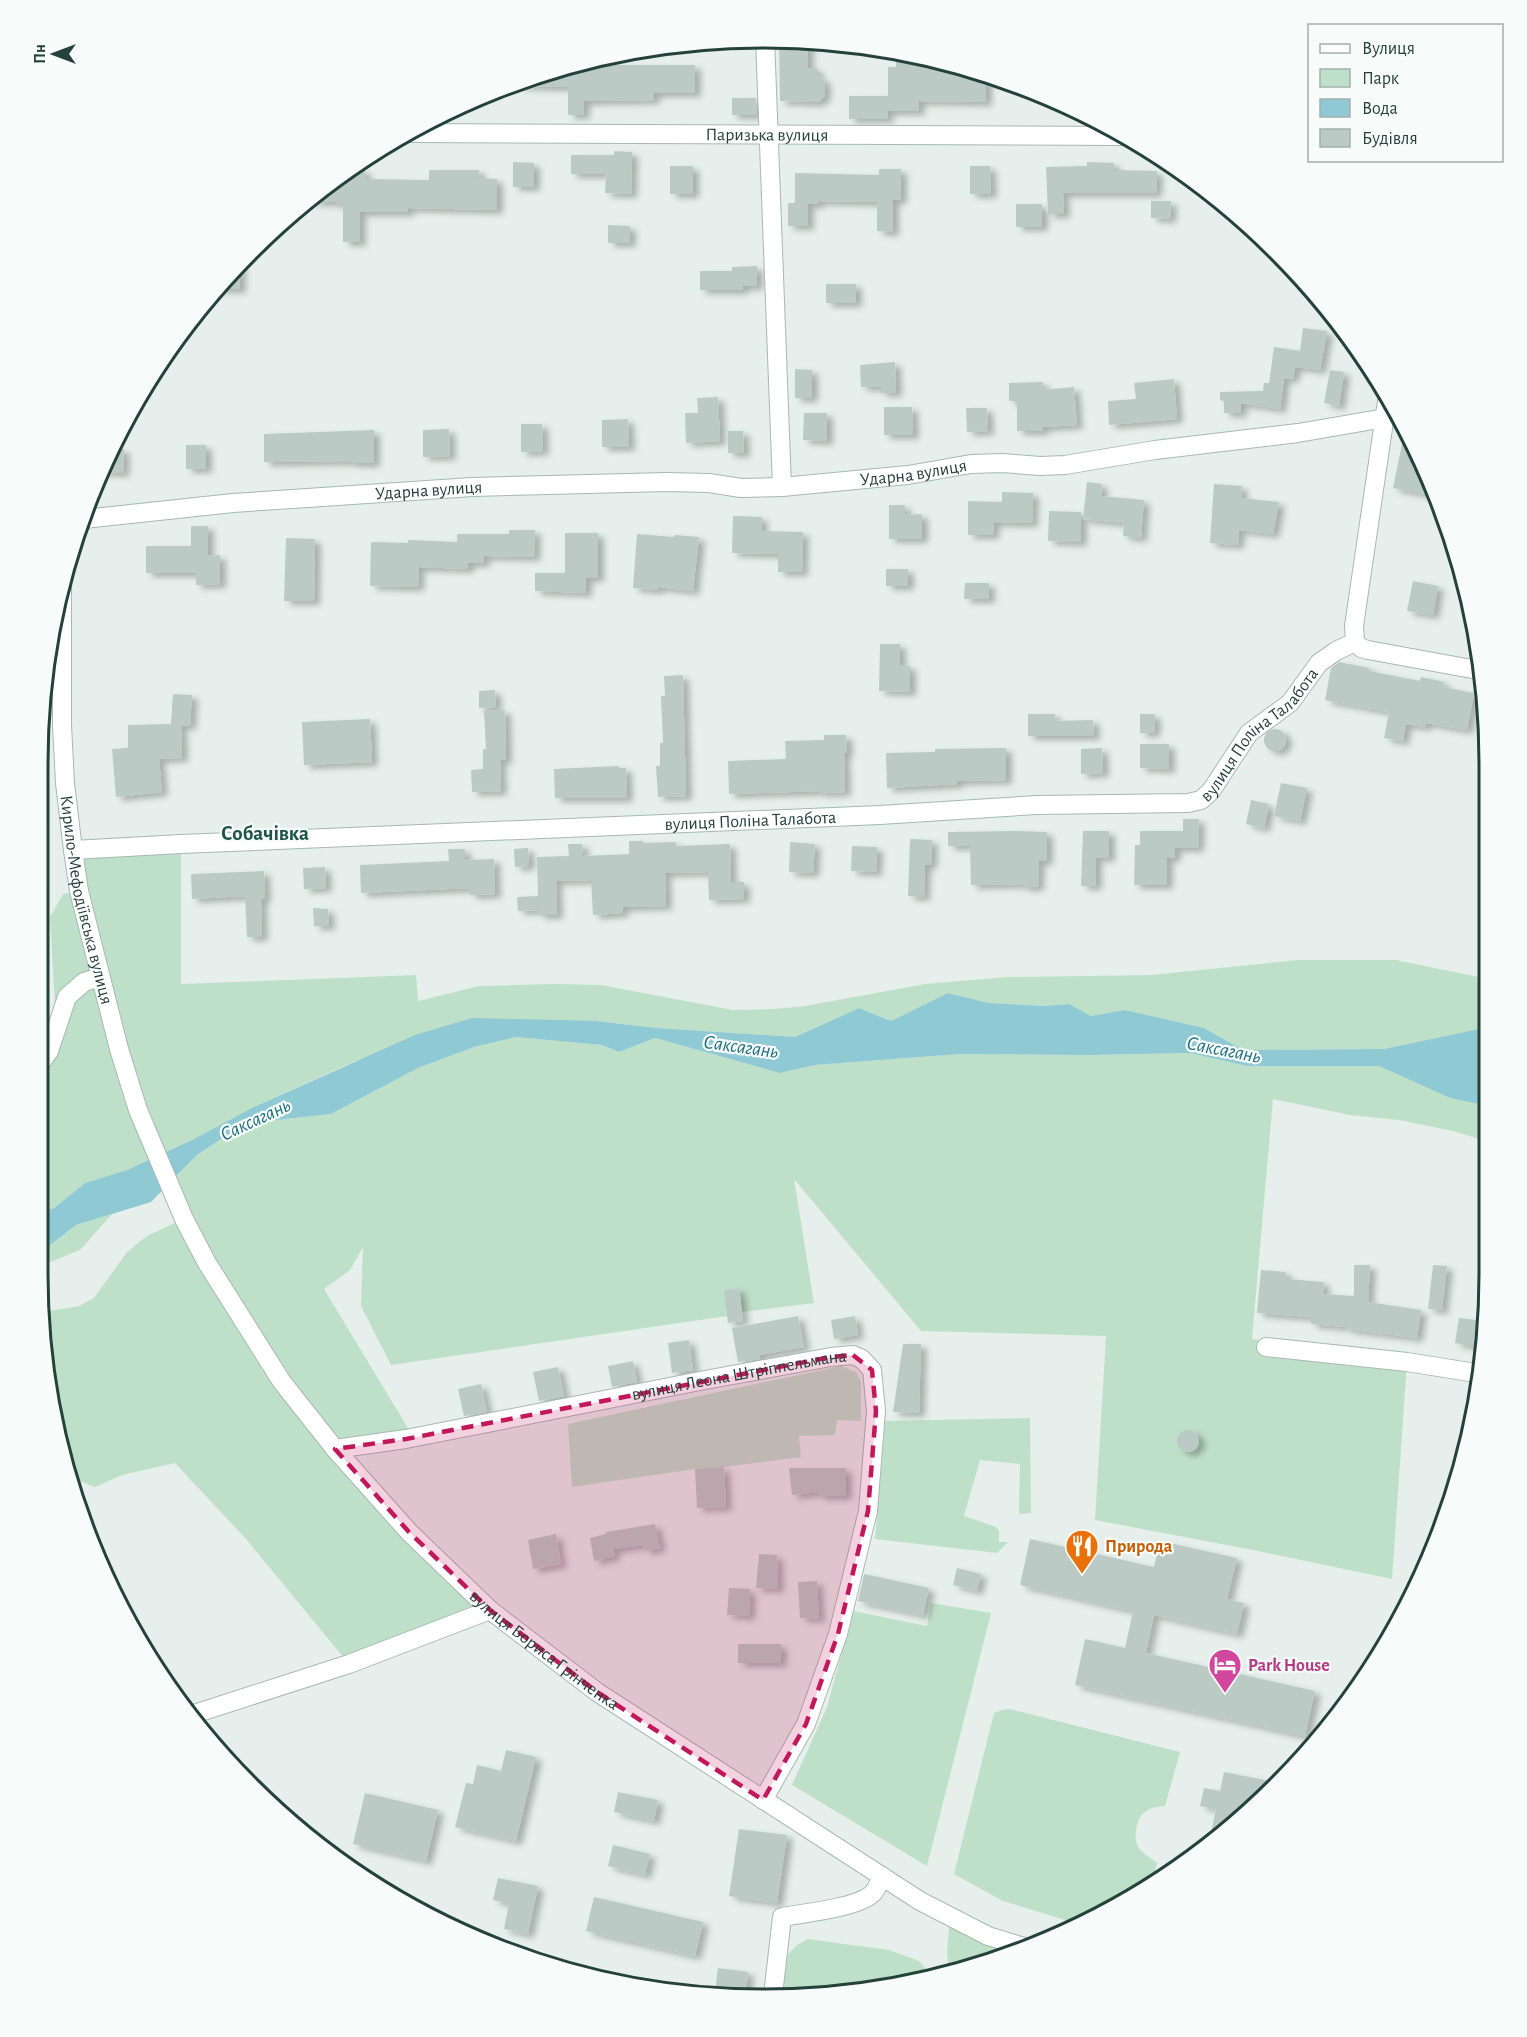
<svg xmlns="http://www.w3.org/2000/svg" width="1527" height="2037" viewBox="0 0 1527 2037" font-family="'Alegreya Sans',sans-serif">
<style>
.green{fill:#bfe0c8}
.water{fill:#8ec9d4}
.building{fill:#bbcac4;filter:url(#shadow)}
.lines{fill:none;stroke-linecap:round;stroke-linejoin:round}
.minor-casing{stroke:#a8b8b2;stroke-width:20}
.tertiary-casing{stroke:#a8b8b2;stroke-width:20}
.minor{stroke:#fff;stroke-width:18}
.tertiary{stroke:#fff;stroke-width:18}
.marked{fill:#c2185b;fill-opacity:0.2;stroke:#c2185b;stroke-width:4.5;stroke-dasharray:12 8;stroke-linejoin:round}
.labels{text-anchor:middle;stroke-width:4.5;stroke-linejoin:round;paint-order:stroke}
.street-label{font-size:18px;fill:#24423a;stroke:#f7fbf9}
.food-label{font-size:18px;font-weight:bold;fill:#c56008;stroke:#f7fbf9;text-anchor:start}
.hotel-label{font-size:18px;font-weight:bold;fill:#b23c85;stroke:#f7fbf9;text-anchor:start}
.water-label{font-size:20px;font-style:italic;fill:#1c6f80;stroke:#f7fbf9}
.quarter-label{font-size:21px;font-weight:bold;fill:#1f5548;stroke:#f7fbf9}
.rim{fill:none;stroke:#24423a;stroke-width:3}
</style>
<defs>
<filter id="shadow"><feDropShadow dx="6" dy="4" stdDeviation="3" flood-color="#0004"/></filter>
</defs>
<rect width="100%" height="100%" fill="#e6efeb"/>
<!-- green -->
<g class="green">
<polygon points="181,844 181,984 416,975 418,1001 479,986 553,984 601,985 733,1010 775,1009 805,1006 925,984 1008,977 1151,975 1298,960 1396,960 1483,978 1483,1028 1384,1049 1243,1050 1204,1028 1125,1010 1091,1016 1069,1004 1044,1006 989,1003 949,993 891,1021 859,1008 795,1037 657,1028 596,1021 355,1061 254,1107 192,1140 127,1170 85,1183 54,1208 38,1213 38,1067 56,1024 50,917 63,894 79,891 73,850"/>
<polygon points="516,1037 602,1045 619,1052 655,1038 780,1073 815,1065 960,1054 1092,1055 1190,1053 1247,1066 1380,1066 1450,1098 1483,1105 1483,1140 1453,1131 1399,1120 1350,1115 1273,1099 1252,1339 1407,1362 1392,1579 1258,1551 1095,1520 1106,1336 921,1331 794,1179 814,1303 742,1312 739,1288 725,1290 727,1316 391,1365 361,1306 363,1247 350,1270 324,1289 414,1438 335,1449 490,1610 349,1664 246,1539 175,1463 122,1475 95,1487 68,1476 62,1462 43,1312 79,1306 94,1298 127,1252 147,1236 183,1219 168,1186 197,1155 227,1135 258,1122 331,1114 418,1068 474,1047"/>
<polygon points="112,1214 80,1250 43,1265 38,1279 38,1245 45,1249 76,1225"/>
<polygon points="841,1366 856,1372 861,1382 861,1421 837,1420 835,1435 799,1436 801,1457 724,1467 695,1469 572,1487 568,1424"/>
<polygon points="1030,1418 1031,1513 1019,1514 1020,1464 980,1460 964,1516 996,1527 999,1531 999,1542 1008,1542 997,1553 875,1539 885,1421"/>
<polygon points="931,1603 991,1613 927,1866 792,1785 827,1707 853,1611 927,1626"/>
<path d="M1010,1709L1180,1752L1165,1806C1147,1807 1138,1813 1136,1832C1135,1837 1136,1842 1138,1847C1142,1853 1151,1858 1157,1863L1152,1884L1075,1923L1003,1901L954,1874L994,1713L1002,1710Z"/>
<polygon points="950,1916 1024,1947 997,1961 949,1971 947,1953"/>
<polygon points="808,1939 889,1950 919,1961 930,1974 811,1998 773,1995 776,1967 797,1945"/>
</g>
<!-- water -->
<polygon class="water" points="948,993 989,1003 1044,1006 1069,1004 1091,1016 1125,1010 1204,1028 1243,1050 1384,1049 1483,1028 1483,1105 1450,1098 1379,1066 1247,1066 1190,1053 1092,1055 960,1054 815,1065 780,1073 655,1038 619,1052 602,1045 516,1037 474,1047 418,1068 331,1114 258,1122 227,1135 197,1155 151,1202 76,1225 45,1249 38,1245 38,1213 54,1208 85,1183 127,1170 192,1140 254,1107 415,1035 472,1018 596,1021 657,1028 795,1037 859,1008 891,1021"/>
<!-- building -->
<g class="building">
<polygon points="779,39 808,42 808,68 817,68 817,75 825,81 825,96 818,102 780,101"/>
<polygon points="896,51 958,67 958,75 986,76 986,102 919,101 919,111 887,111 888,119 849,119 849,96 888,96 888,67 896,67"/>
<polygon points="603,57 603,65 695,65 695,93 654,93 654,100 584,101 584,115 568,115 568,87 519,86 518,83"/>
<polygon points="732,98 756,98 757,115 732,115"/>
<polygon points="614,151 632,152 631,194 605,193 606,174 571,174 571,155 614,155"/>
<polygon points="513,162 534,163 534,187 513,187"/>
<polygon points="1087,162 1114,163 1114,170 1157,171 1156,193 1063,193 1064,214 1048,214 1046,167 1087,166"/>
<rect x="670" y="166" width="23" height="28"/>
<polygon points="970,166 990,166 991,194 970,194"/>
<polygon points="879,169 901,169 901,200 893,200 893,232 877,231 877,202 818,201 818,204 808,204 808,226 788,226 788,203 795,203 795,173 879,175"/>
<polygon points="347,170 365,170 365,179 429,180 429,170 479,170 479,178 497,179 497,210 408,208 408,212 360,212 360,242 343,242 343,204 336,204 336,202 309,202"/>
<polygon points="1151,201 1171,201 1170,219 1151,218"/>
<rect x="1016" y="204" width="26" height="23"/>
<polygon points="608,225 630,226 630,243 608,243"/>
<polygon points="240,262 240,289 216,289"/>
<polygon points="757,266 757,286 743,286 743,290 700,290 700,271 732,271 732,267"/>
<rect x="826" y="284" width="30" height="19"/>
<polygon points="1303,328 1327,331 1320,370 1295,367 1293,379 1284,378 1280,409 1241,403 1241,413 1224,413 1224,401 1220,400 1220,392 1263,391 1264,383 1269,383 1274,347 1300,351"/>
<polygon points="895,362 896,393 881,393 881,387 861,387 860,365"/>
<polygon points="795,369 812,370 812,398 795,398"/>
<polygon points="1330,370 1344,372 1339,406 1324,403"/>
<polygon points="1174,379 1177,419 1109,425 1108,401 1136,399 1134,383"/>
<polygon points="1043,382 1043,390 1074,387 1077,425 1043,427 1043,431 1017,431 1017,401 1009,401 1009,383"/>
<polygon points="718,397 720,441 686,443 685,413 698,413 697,398"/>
<polygon points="884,407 912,407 913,435 884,435"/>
<polygon points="966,408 987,408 988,431 967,432"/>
<polygon points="804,413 827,413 827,441 803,440"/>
<polygon points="628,419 629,447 602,447 602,420"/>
<polygon points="521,424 542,424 543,451 521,452"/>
<polygon points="449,429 450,456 423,457 423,430"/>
<polygon points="374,430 374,463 351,463 351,461 264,462 264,434"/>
<polygon points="728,431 743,431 744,453 728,453"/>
<polygon points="1404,434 1426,479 1423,494 1393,488"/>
<rect x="186" y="445" width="20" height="24"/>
<polygon points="110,449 124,449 123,473 101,472"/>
<polygon points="1087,482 1102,484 1101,496 1144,500 1141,538 1123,536 1124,523 1083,519"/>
<polygon points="1214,484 1242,486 1241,498 1279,502 1273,534 1239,530 1238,545 1210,543"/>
<polygon points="1002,492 1033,493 1032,523 994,522 993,535 968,535 968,501 1002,502"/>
<polygon points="889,505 905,505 905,515 922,514 922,539 889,539"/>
<polygon points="1049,511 1081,512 1081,542 1048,541"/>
<polygon points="733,516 762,517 761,531 803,532 802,572 778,572 778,554 732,553"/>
<polygon points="191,526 208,526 208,556 220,555 220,584 196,585 196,573 146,573 146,546 191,546"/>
<polygon points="509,530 535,530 534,557 484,556 484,563 468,563 468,569 419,567 418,587 370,586 371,542 408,543 408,540 457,542 457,534 509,534"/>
<polygon points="565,533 598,533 598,578 586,578 586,593 535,591 535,573 565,573"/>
<polygon points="637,534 674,537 675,535 699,537 693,591 658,587 658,590 633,588"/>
<polygon points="286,538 315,539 314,601 284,601"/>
<rect x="886" y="569" width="22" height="17"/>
<polygon points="1413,581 1438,586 1433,615 1407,611"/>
<polygon points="965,583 989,583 989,599 964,599"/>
<polygon points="880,644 900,644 900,665 910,666 910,692 879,691"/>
<polygon points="1339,662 1369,668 1369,671 1420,681 1421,677 1444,682 1443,687 1474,693 1467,730 1426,723 1425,727 1406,724 1403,741 1384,738 1389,712 1325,700 1331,668"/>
<polygon points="683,675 686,796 658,797 656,766 660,766 660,743 663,743 661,696 665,696 664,676"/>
<polygon points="495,690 496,707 479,708 479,691"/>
<polygon points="173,694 192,695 190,726 181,725 182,758 159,759 162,792 116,797 112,749 128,748 128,725 171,724"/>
<polygon points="484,710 505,710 506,760 500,760 501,791 472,792 471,770 483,769 483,749 486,749"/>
<polygon points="1028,714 1055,714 1055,721 1093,720 1094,736 1028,736"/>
<polygon points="1140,714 1155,714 1154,733 1140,733"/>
<polygon points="370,719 372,762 304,765 302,722"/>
<circle cx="1275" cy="740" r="11"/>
<polygon points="824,735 846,735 847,753 844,753 845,792 820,793 820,791 729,794 728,761 786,759 785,741 824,740"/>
<polygon points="1140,744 1169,744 1169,769 1140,768"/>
<polygon points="1006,748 1006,780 957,781 957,784 887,788 886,753 935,752 935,749"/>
<polygon points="1102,748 1103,773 1081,774 1081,749"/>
<polygon points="619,766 619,768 626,768 627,798 555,798 554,769"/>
<polygon points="1281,783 1307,788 1300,821 1274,816"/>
<polygon points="1251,800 1269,804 1264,828 1246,824"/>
<polygon points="1183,819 1199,819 1198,848 1175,848 1175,858 1167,858 1167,885 1134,885 1135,845 1140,845 1140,831 1183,831"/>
<polygon points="1017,831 1047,832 1047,861 1039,861 1038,887 1023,887 1023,884 971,885 970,846 948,846 948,832"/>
<polygon points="1083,831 1109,831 1109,858 1096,857 1096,886 1081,886"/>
<polygon points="910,839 932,840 931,865 925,865 924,897 908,896"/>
<polygon points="629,841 643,841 643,843 676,842 676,846 730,844 731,882 744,882 744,899 709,900 708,872 665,873 666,906 622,907 623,913 593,915 591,880 556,881 557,915 539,915 539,910 518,911 517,897 538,896 537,857 569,856 568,844 582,844 583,856 629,854"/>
<polygon points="790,842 815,844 813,873 789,872"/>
<polygon points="852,846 877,847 876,872 851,871"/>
<polygon points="528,848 529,866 515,867 514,849"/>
<polygon points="448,849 465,849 465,860 494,859 495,894 470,895 470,888 361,893 360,865 449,861"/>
<polygon points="325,867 326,888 304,889 303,868"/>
<polygon points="264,871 265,899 261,899 262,937 247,937 245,896 192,899 191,874"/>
<polygon points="313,908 328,909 329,926 314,926"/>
<polygon points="1354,1265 1370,1265 1368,1302 1421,1310 1417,1338 1347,1329 1347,1327 1311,1324 1311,1317 1257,1313 1261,1270 1286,1272 1286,1279 1324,1282 1323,1294 1354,1296"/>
<polygon points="1433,1265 1447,1266 1442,1310 1428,1309"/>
<polygon points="739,1288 743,1321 728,1323 724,1290"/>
<polygon points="798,1316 804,1347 759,1355 760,1359 738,1362 732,1328"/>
<polygon points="855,1316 858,1335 834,1339 831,1320"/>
<polygon points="1459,1318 1483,1321 1479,1347 1455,1343"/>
<polygon points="689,1340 693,1370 672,1373 668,1343"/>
<polygon points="903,1344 921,1344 919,1413 893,1412"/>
<polygon points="633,1361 637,1382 612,1387 608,1366"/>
<polygon points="558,1367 564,1396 539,1401 533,1372"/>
<polygon points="481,1384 487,1412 464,1416 458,1389"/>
<circle cx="1188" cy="1441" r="11"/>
<polygon points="724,1467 726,1507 697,1508 695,1469"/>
<polygon points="789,1468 846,1468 846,1496 819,1496 819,1492 792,1495"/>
<polygon points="655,1524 660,1548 645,1551 644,1545 613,1549 615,1556 594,1561 590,1538 606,1534 606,1532"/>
<polygon points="556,1534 561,1564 533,1569 528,1540"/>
<polygon points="1030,1539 1154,1567 1160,1541 1237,1558 1227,1599 1244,1603 1237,1634 1154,1615 1146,1653 1315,1691 1305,1736 1075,1685 1085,1639 1125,1648 1133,1611 1020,1585"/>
<polygon points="759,1554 777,1555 778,1589 756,1588"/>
<polygon points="957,1568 981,1574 977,1591 953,1585"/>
<polygon points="864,1574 929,1588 923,1615 858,1601"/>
<polygon points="817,1581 819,1619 800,1618 798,1582"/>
<polygon points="729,1588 750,1589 749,1616 727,1615"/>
<rect x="738" y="1644" width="43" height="19"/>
<polygon points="506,1750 536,1757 516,1841 455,1827 466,1783 473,1784 477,1765 501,1771"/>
<polygon points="1224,1772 1280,1783 1209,1842 1216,1809 1200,1806 1204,1788 1220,1791"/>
<polygon points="618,1792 658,1800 654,1821 614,1812"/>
<polygon points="365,1793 438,1810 426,1861 353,1844"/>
<polygon points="739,1829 787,1835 777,1903 729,1896"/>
<polygon points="613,1845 650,1854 645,1875 608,1866"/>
<polygon points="498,1878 538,1886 528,1934 504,1929 509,1903 493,1900"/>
<polygon points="594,1897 703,1922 695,1956 586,1931"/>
<polygon points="718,1968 748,1972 746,1994 715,1992"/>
</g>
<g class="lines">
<!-- minor casing -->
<g class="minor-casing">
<g id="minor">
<polyline points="765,38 782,487"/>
<path id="s1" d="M411,133L1122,136"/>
<polyline points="1387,401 1354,626 1355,642 1361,648 1368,650 1483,671"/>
<path id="s2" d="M84,519L233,503L472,487L667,482L709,483L741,488L782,487L908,475L971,464L1002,463L1040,466L1065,465L1155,450L1298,433L1385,418"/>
<path id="s3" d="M73,850L181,844L880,815L1036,805L1188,803L1201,800L1211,791L1249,733L1290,703L1319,663L1336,651L1355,642"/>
<polyline points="38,1067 49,1051 67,997 84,982 100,977"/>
<polyline points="1266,1347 1407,1362 1482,1374"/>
<path id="s4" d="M335,1449L406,1439L705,1380L831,1357L853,1355L862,1359L872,1370L876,1411L868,1511L838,1634L806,1724L763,1800"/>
<polyline points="194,1714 349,1664 490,1610"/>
<path d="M773,1995L782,1917C804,1913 858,1908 873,1893C877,1889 879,1882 882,1876"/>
</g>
</g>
<!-- tertiary casing -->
<g class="tertiary-casing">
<g id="tertiary">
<path id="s5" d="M62,576V725L65,783L73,850L79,891L119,1049L138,1110L184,1219L207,1263L282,1382L335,1449L409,1532L490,1610L597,1692L920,1901L988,1936L1024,1947"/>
</g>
</g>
<!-- minor -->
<use href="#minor" class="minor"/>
<!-- tertiary -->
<use href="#tertiary" class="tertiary"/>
</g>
<!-- marked area -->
<path class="marked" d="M853,1355L872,1370L876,1411L868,1511L838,1634L806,1724L763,1800L597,1692L490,1610L409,1532L335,1449L406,1439L831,1357Z"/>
<!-- icons -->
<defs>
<g id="restaurant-pin" transform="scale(1.725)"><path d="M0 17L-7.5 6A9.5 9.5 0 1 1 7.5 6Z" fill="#e8710a" stroke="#f7fbf9"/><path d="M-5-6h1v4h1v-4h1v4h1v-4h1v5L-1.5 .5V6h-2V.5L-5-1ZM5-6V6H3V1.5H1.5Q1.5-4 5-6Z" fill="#fff"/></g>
<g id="hotel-pin" transform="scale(1.725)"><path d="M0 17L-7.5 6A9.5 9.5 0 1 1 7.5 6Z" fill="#d1479c" stroke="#f7fbf9"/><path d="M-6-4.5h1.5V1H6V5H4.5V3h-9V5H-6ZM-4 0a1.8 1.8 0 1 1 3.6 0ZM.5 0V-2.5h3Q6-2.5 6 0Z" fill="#fff"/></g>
</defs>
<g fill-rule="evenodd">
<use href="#restaurant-pin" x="1082" y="1546"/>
<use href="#hotel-pin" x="1225" y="1665"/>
</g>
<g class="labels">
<!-- street labels -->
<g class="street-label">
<text dy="6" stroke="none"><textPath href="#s1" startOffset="356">Паризька вулиця</textPath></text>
<text dy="6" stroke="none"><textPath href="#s2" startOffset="832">Ударна вулиця</textPath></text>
<text dy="6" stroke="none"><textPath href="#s2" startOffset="346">Ударна вулиця</textPath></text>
<text dy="6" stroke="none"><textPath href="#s3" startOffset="1218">вулиця Поліна Талабота</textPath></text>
<text dy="6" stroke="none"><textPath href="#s3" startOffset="678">вулиця Поліна Талабота</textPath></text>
<text dy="6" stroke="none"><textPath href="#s5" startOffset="326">Кирило-Мефодіївська вулиця</textPath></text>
<text dy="6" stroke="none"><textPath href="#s4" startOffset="411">вулиця Леона Штріппельмана</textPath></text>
<text dy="6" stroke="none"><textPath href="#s5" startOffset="1228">вулиця Бориса Грінченка</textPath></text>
</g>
<!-- food labels -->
<g class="food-label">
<text x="1105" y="1552">Природа</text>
</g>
<!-- hotel labels -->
<g class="hotel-label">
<text x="1248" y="1671">Park House</text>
</g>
<!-- water labels -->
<g class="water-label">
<text transform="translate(741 1046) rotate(8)" y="7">Саксагань</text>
<text transform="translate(1224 1049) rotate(11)" y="7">Саксагань</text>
<text transform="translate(255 1119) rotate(-25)" y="7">Саксагань</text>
</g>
<!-- quarter labels -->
<g class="quarter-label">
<text x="265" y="840">Собачівка</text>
</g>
</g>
<!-- crop -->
<path d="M0 0H1527V2037H0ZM763 48H764A715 715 0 0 1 1479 763V1274A715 715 0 0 1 764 1989H763A715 715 0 0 1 48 1274V763A715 715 0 0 1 763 48Z" fill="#f7fbf9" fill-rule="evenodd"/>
<path class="rim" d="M763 48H764A715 715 0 0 1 1479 763V1274A715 715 0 0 1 764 1989H763A715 715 0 0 1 48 1274V763A715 715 0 0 1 763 48Z"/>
<!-- legend -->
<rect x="1308" y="24" width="195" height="138" fill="#f7fbf9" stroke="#a3b1ad" stroke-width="1.5"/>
<rect x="1320" y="44" width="30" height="9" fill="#ffffff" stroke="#a3b1ad" stroke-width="1.5"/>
<text x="1362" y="54" font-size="18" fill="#24423a">Вулиця</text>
<rect x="1320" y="69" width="30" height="18" fill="#bfe0c8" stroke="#a3b1ad" stroke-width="1.5"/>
<text x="1362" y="84" font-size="18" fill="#24423a">Парк</text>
<rect x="1320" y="99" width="30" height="18" fill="#8ec9d4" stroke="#a3b1ad" stroke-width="1.5"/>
<text x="1362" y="114" font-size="18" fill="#24423a">Вода</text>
<rect x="1320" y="129" width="30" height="18" fill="#bbcac4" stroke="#a3b1ad" stroke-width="1.5"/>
<text x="1362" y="144" font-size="18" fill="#24423a">Будівля</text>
<!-- north arrow -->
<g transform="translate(54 54) rotate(270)" stroke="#f7fbf9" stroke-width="4.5" paint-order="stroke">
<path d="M0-4.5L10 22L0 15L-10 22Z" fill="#24423a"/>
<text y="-9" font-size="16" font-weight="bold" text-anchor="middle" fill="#24423a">Пн</text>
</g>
</svg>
